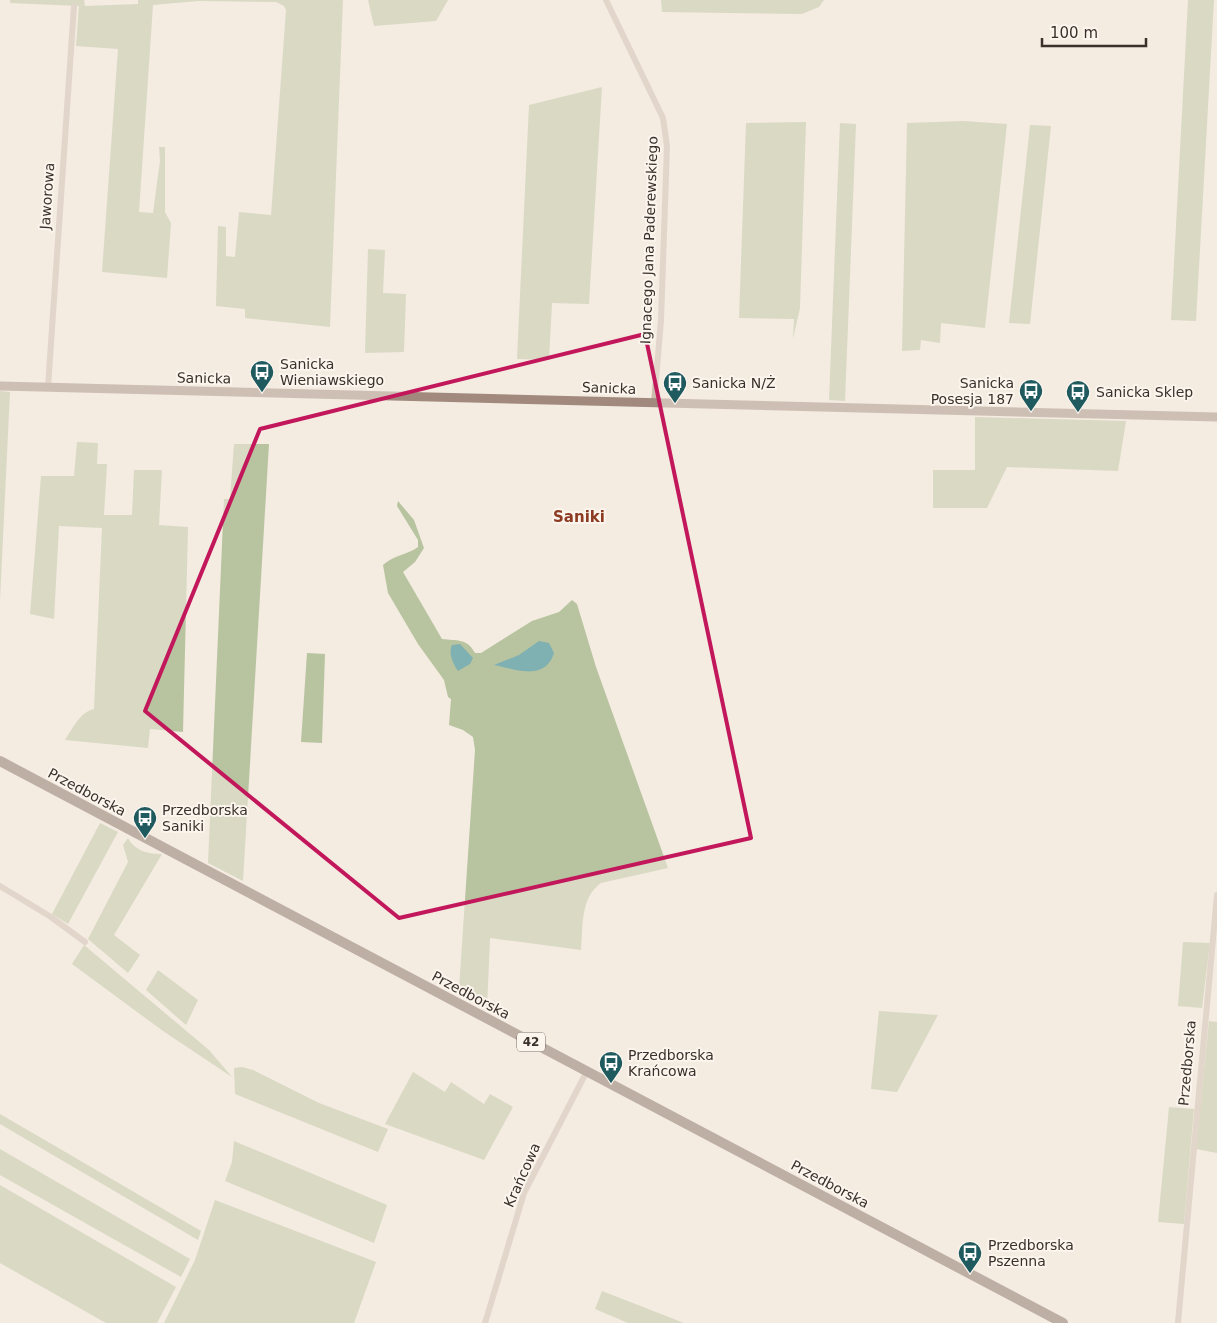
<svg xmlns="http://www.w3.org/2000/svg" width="1217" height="1323" viewBox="0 0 1217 1323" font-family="'DejaVu Sans',sans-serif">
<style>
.green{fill:#b8c4a0}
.water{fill:#7fb0b2}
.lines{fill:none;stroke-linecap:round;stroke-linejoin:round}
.street{stroke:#cdbbac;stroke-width:6}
.secondary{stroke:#a18a7d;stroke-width:9}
.primary{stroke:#7d675c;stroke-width:10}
.marked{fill:none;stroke:#c2185b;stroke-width:4;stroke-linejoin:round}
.labels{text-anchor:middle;stroke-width:4;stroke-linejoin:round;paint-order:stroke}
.shield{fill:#fbf5ee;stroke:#756b66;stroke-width:1}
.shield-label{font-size:12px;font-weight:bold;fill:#3b302b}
.street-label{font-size:14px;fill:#3b302b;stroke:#fbf5ee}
.poi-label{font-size:14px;fill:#3b302b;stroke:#fbf5ee;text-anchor:start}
.neighbourhood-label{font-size:15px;font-weight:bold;fill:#8c3b22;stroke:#fbf5ee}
</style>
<rect width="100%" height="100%" fill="#f4ebe1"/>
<!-- green -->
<g class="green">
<polygon points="10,0 84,0 85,6 138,4 138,0 343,0 330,327 245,318 245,309 216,306 218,226 226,227 226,256 235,257 239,212 271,215 286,10 284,6 276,2 198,1 153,5 139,212 153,213 160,161 159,147 165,147 165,212 171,223 167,278 102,272 118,49 76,46 79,6 10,3"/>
<polygon points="368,0 448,0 436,21 374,26"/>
<polygon points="661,0 824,0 819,7 802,14 662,12"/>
<polygon points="1188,0 1214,0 1196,321 1171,320"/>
<polygon points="602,87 589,304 552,303 549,360 517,359 529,105"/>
<polygon points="963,121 1007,124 985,328 941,323 940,343 921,340 920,350 902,351 907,123"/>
<polygon points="806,122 800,308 793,339 794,319 739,318 746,123"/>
<polygon points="840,123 856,124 845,401 829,400"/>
<polygon points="1030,125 1051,126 1030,324 1009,323"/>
<polygon points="368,249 385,250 383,293 406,294 404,352 365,353"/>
<polygon points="0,391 10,392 0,600"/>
<polygon points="975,417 1126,421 1118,471 1007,467 987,508 933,508 933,470 975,470"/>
<path d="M77,442L98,443L97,464H107L104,515H132L134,470H162L159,525L188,527L183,732L150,729L148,748L65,740C73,728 80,712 94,709L102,528L59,526L54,619L30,614L41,476H74Z"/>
<polygon points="234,444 269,444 243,881 208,863 224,499 230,499"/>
<path d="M398,501L414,520L424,548L415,562L403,572L442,639C457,641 467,638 475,653H481L532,621L559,612L572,600L577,604L596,667L668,868L601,883C580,898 583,927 581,950L490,938L487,1009L459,989L475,750L473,737L463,730L449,725L451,699L448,697L444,680L418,644L388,593L383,565C394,555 407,555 418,547V540L397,506Z"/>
<polygon points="307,653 325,654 322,743 301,742"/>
<polygon points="100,823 118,832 68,924 52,914"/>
<path d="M128,838C135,851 148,854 162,854L114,935L140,955L128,973L88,939L128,862L123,845Z"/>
<polygon points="1183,942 1210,943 1202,1008 1178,1006"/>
<polygon points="84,945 209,1050 232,1077 163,1031 72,964"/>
<polygon points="158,970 198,1000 186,1025 146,990"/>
<polygon points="879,1011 938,1015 897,1092 871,1089"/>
<polygon points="1209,1021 1217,1022 1217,1153 1196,1149"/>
<polygon points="242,1067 253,1070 319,1103 388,1129 378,1152 235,1094 234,1068"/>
<polygon points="413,1072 445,1092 451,1082 484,1104 490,1094 513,1107 484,1160 385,1124"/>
<polygon points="1169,1107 1194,1109 1184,1224 1158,1222"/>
<polygon points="0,1114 201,1231 198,1240 0,1124"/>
<polygon points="234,1141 387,1205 374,1243 225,1181 232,1162"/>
<polygon points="0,1149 190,1259 181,1277 0,1175"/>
<polygon points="0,1185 176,1287 157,1323 106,1323 0,1263"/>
<polygon points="215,1200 376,1262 354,1323 164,1323 195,1260"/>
<polygon points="602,1291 684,1323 628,1323 595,1309"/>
</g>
<!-- water -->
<g class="water">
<path d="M539,641L549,643L554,653C545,682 514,669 494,665L519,655Z"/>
<path d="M460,644L473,658L470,664L458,671C453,664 448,653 452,645Z"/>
</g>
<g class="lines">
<!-- street -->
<g class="street">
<polyline points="606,0 663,118 667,146 661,320 654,403"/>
<polyline points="48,387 74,6"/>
<polyline points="0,886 51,917 85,942"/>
<polyline points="485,1323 524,1193 587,1071"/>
<polyline points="1178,1323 1217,895"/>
</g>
<!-- secondary -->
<polyline class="secondary" points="0,386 1217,417"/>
<!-- primary -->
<polyline class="primary" points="0,761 1063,1323"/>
</g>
<!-- marked area -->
<path d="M0 0H1217V1323H0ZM645,334L751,838L399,918L145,711L260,429Z" fill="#f4ebe1" fill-opacity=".55" fill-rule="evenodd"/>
<path class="marked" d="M645,334L751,838L399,918L145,711L260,429Z"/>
<!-- icons -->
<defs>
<g id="bus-pin" transform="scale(1.25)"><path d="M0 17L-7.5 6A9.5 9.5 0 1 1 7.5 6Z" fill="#1f5a5e" stroke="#fbf5ee"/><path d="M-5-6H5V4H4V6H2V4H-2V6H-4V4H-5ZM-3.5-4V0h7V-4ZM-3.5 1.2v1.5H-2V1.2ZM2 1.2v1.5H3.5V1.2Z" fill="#fff"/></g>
</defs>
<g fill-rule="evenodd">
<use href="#bus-pin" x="262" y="372"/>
<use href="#bus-pin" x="675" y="383"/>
<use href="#bus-pin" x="1031" y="391"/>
<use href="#bus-pin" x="1078" y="392"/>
<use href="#bus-pin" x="145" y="818"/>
<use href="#bus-pin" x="611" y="1063"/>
<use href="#bus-pin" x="970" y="1253"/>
</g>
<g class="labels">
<!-- shield labels -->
<rect class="shield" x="517" y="1032.5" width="28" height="19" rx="4"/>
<g class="shield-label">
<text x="531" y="1046">42</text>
</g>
<!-- street labels -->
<g class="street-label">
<text transform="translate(47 196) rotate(-86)" y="5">Jaworowa</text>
<text transform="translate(649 240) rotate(-88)" y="5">Ignacego Jana Paderewskiego</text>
<text transform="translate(204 378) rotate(1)" y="5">Sanicka</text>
<text transform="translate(609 388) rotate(2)" y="5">Sanicka</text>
<text transform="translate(87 792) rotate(28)" y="5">Przedborska</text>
<text transform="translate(471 995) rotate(28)" y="5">Przedborska</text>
<text transform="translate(1187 1063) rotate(-85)" y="5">Przedborska</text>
<text transform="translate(522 1175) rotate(-66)" y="5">Krańcowa</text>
<text transform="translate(830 1184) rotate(28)" y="5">Przedborska</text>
</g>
<!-- poi labels -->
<g class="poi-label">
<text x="280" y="369">Sanicka<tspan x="280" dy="16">Wieniawskiego</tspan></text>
<text x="692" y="388">Sanicka N/Ż</text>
<text x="1014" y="388" text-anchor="end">Sanicka<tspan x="1014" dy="16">Posesja 187</tspan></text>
<text x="1096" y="397">Sanicka Sklep</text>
<text x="162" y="815">Przedborska<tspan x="162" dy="16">Saniki</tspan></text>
<text x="628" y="1060">Przedborska<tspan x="628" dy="16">Krańcowa</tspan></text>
<text x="988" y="1250">Przedborska<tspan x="988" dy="16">Pszenna</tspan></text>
</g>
<!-- neighbourhood labels -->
<g class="neighbourhood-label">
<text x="579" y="522">Saniki</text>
</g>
</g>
<!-- scale -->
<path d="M1042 38v8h104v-8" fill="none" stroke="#3b302b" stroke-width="2.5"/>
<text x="1050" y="38" font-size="15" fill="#3b302b" stroke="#fbf5ee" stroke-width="4" paint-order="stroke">100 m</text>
</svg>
